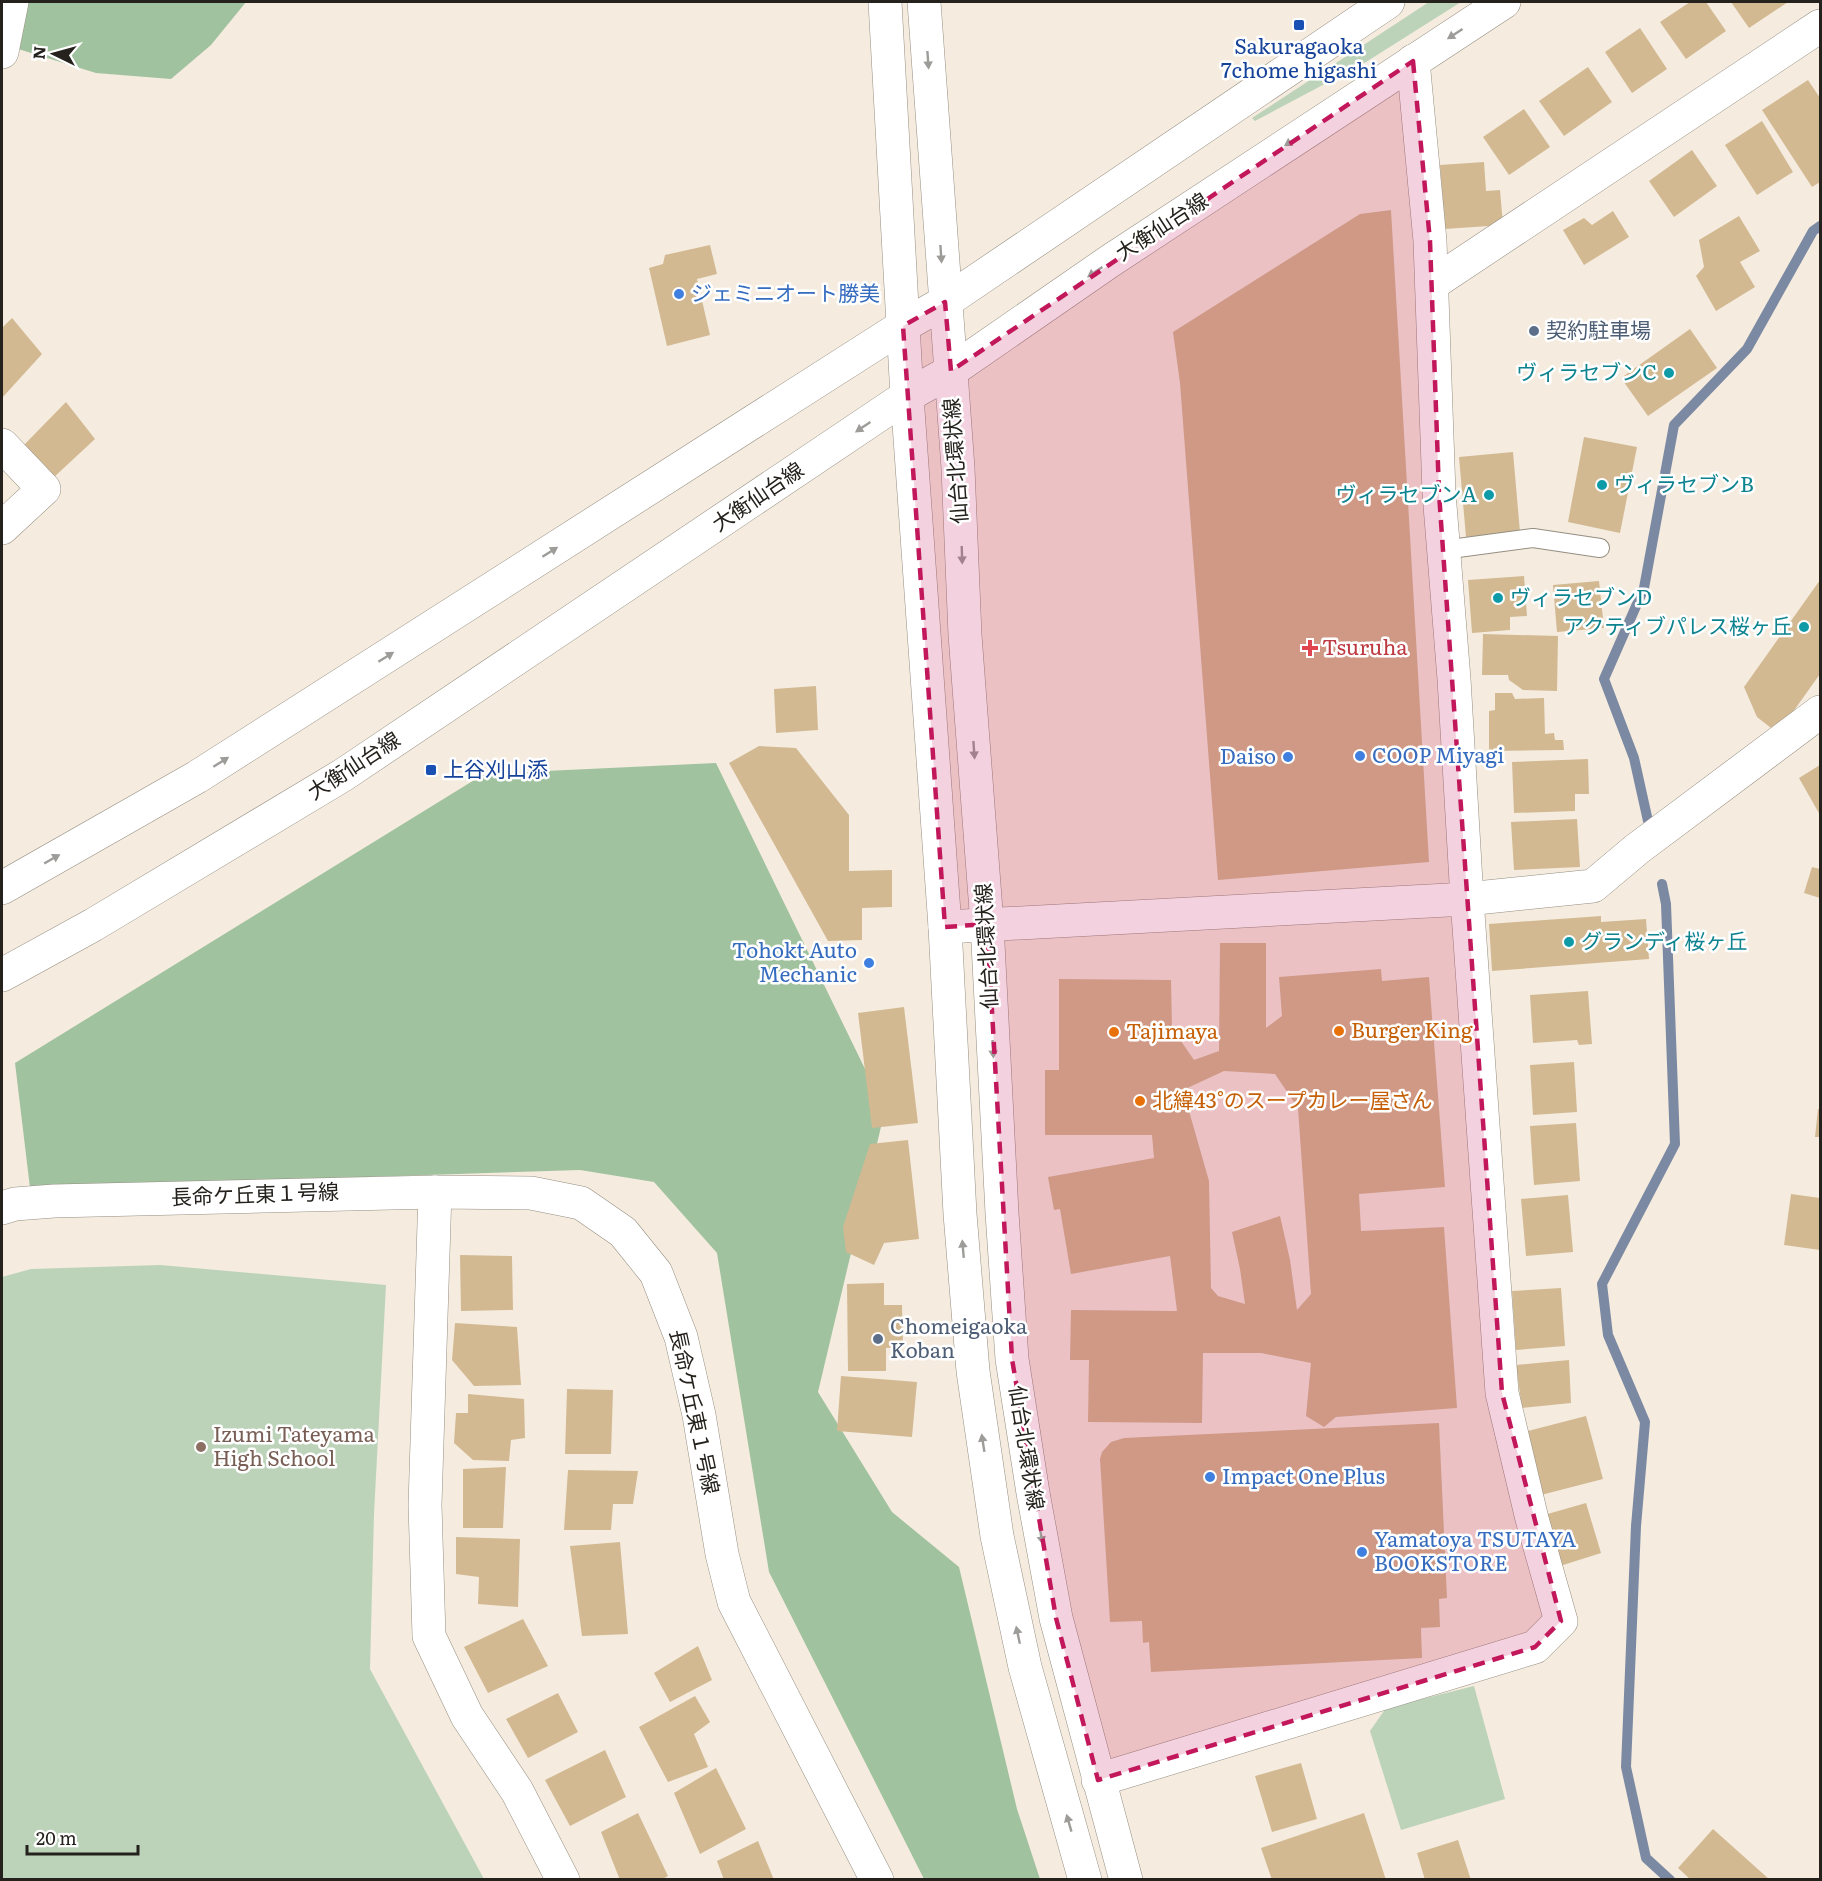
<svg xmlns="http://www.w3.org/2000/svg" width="1822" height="1881" viewBox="0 0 1822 1881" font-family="Literata,'Noto Sans JP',serif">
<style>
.green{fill:#bcd3ba}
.forest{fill:#a1c29f}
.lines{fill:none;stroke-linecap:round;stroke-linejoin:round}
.stream{stroke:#7c89a2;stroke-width:10}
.building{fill:#d2b992;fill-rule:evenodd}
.service-casing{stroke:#958e82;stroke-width:20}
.minor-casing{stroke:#958e82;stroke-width:34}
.tertiary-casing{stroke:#958e82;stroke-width:34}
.secondary-casing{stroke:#958e82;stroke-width:34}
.primary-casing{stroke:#958e82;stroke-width:34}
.service{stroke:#fff;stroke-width:18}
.minor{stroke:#fff;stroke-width:33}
.tertiary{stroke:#fff;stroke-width:33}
.secondary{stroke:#fff;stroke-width:33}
.primary{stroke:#fff;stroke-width:33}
.oneway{fill:#9d9c99}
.marked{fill:#c2185b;fill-opacity:0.2;stroke:#c2185b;stroke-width:4.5;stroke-dasharray:12 8;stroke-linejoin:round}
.transit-dot{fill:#1a4fb4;stroke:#fff;stroke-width:2}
.shop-dot{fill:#3f7fe0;stroke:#fff;stroke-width:2}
.service-dot{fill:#5c6f8a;stroke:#fff;stroke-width:2}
.culture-dot{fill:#0f9aa8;stroke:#fff;stroke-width:2}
.health-dot{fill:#e0444e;stroke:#fff;stroke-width:2}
.food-dot{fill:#e8710a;stroke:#fff;stroke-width:2}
.education-dot{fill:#8d6e63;stroke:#fff;stroke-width:2}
.labels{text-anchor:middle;stroke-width:5;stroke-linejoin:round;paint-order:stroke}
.transit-label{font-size:21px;fill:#164399;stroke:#fff}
.street-label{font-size:21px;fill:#25221d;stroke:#fff}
.shop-label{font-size:21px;fill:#366cbe;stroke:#fff;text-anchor:start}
.service-label{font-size:21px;fill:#4e5e75;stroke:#fff;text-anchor:start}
.culture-label{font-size:21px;fill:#0d838f;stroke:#fff;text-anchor:end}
.health-label{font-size:21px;fill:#be3a42;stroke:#fff;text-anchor:start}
.food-label{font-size:21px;fill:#c56008;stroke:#fff;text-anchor:start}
.education-label{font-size:21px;fill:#785e54;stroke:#fff;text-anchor:start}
</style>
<rect width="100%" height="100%" fill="#f5ecdf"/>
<!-- green -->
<g class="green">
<polygon points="1429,2 1461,2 1366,62 1255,121 1252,118"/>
<polygon points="160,1265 386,1285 374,1514 370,1669 484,1879 2,1879 2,1277 31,1269"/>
<polygon points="1474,1686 1505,1799 1401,1830 1370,1731 1386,1708"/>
</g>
<!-- forest -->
<g class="forest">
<polygon points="2,2 246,2 211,45 171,79 96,73 2,44"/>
<polygon points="716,763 885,1110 818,1392 892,1512 959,1567 1017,1809 1040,1879 924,1879 769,1572 717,1253 654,1182 580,1170 30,1188 15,1063 484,774"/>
</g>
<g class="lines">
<!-- stream -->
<g class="stream">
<polyline points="1648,821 1634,758 1604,679 1644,588 1674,425 1747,349 1813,231 1820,226"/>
<polyline points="1662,884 1666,904 1675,1144 1602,1284 1608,1335 1645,1422 1636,1526 1626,1767 1646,1858 1670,1880"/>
</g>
</g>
<!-- building -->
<g class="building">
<polygon points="1690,2 1706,2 1726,31 1686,59 1660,22"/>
<polygon points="1731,2 1788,2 1749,28"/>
<polygon points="1640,28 1667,69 1632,93 1605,52"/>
<polygon points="1588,67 1612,102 1564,136 1539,101"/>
<polygon points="1808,80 1820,98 1820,182 1812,187 1762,110"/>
<polygon points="1524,109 1550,147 1509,175 1483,137"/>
<polygon points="1762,121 1793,172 1757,195 1725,145"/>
<polygon points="1692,150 1717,186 1674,217 1649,181"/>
<polygon points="1484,162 1486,191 1500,190 1503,225 1445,229 1440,165"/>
<polygon points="1391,210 1429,862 1218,880 1180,383 1173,332 1360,214"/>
<polygon points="1613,211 1629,237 1584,265 1563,230 1584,218 1592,225"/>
<polygon points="1739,216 1760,251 1740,262 1755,287 1716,311 1696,276 1704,267 1699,240"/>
<polygon points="710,245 717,274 697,279 710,335 667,346 649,268 663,264 665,255"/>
<polygon points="12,318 42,354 2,398 2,328"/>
<polygon points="1690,329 1717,368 1648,416 1621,378"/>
<polygon points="66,402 95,439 53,478 24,445"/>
<polygon points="1584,437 1637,447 1620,533 1568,522"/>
<polygon points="1513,452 1520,532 1466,537 1459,457"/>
<polygon points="1524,576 1527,616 1510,617 1510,630 1472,633 1468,580"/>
<polygon points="1820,580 1820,674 1790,716 1771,728 1757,717 1744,687"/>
<polygon points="1599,581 1604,628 1557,632 1553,585"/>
<polygon points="1483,634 1558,636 1557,691 1523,690 1509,680 1508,675 1482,675"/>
<polygon points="816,686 818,730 776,733 774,689"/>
<polygon points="1495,693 1512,693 1515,699 1544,698 1545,734 1554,733 1555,740 1563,740 1564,750 1489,751 1489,711 1495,710"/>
<polygon points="759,746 796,748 849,815 849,871 892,870 892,907 862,908 862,940 828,941 729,763"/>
<polygon points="1588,759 1589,794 1575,794 1575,811 1514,813 1512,762"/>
<polygon points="1820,765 1820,815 1799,778"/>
<polygon points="1577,819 1580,867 1514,870 1511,822"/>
<polygon points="1812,867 1820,869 1820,898 1804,893"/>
<polygon points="1601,916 1601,922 1646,919 1649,959 1492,971 1489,924"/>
<path d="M1220,943H1266V1028L1282,1016L1279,977L1381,969L1382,981L1429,977L1445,1187L1359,1194L1361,1231L1444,1227L1457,1408L1336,1417L1324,1427L1306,1416L1311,1363L1261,1353H1203L1202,1423L1088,1422L1089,1360H1070L1071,1310L1177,1311L1170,1256L1071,1274L1060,1209L1054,1210L1048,1177L1154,1158L1152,1135H1045V1070H1059V979L1171,980L1172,1028L1194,1060L1219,1051ZM1224,1071L1275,1074L1298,1108L1311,1294L1297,1310L1290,1260L1280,1216L1232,1232L1240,1269L1245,1304L1218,1296L1211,1288L1209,1181L1183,1090Z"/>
<polygon points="1588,991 1592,1044 1579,1045 1577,1040 1533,1043 1530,995"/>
<polygon points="904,1007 918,1123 872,1128 858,1013"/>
<polygon points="1574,1062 1577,1112 1533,1115 1530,1065"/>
<polygon points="1818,1109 1820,1109 1820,1137 1815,1137"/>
<polygon points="1576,1123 1580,1181 1534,1185 1530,1126"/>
<polygon points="908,1140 919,1239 884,1243 874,1265 846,1252 843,1227 870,1144"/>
<polygon points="1791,1194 1820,1198 1820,1250 1784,1245"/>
<polygon points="1568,1195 1573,1252 1526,1256 1521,1199"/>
<polygon points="460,1255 512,1256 513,1310 461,1311"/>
<polygon points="884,1283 884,1305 902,1305 903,1347 886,1348 886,1371 848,1371 847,1284"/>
<polygon points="1561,1288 1565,1346 1516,1350 1512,1291"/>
<polygon points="455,1323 517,1327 521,1385 474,1386 452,1360"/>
<polygon points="1569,1360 1571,1403 1522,1408 1516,1365"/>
<polygon points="841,1376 917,1382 912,1437 837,1431"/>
<polygon points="567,1389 613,1390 611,1454 565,1454"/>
<polygon points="468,1394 524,1399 525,1438 511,1440 509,1461 473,1460 454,1443 456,1413 468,1413"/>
<polygon points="1586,1416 1603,1479 1541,1495 1524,1432"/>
<polygon points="1439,1423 1447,1598 1439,1599 1440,1627 1421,1628 1422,1658 1151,1672 1149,1642 1143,1643 1142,1621 1110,1622 1100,1459 1102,1452 1111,1442 1124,1438"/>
<polygon points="506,1467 503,1528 463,1528 463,1469"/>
<polygon points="568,1470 638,1471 633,1504 613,1504 611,1530 564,1530"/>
<polygon points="1586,1503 1601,1553 1560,1566 1544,1515"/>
<polygon points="456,1537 520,1539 518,1607 478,1604 479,1577 456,1574"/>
<polygon points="620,1542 628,1634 582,1636 570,1546"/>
<polygon points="523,1619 548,1666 488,1693 464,1647"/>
<polygon points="698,1646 712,1680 670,1702 654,1673"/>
<polygon points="558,1693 578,1732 528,1758 506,1719"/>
<polygon points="695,1696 710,1722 694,1734 708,1767 668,1782 639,1727"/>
<polygon points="605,1750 626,1797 570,1826 545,1780"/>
<polygon points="1301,1763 1317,1819 1272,1832 1255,1776"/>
<polygon points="716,1768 746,1829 700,1854 674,1793"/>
<polygon points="638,1813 668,1876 661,1880 620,1880 601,1832"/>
<polygon points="1364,1813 1386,1880 1272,1880 1261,1848"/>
<polygon points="1713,1829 1770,1880 1691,1880 1678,1868"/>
<polygon points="1458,1840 1471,1880 1425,1880 1417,1853"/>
<polygon points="758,1841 774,1880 724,1880 717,1861"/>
</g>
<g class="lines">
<!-- service casing -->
<g class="service-casing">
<polyline id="service" points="1443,550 1533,538 1600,548"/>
</g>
<!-- minor casing -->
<g class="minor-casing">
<g id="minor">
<polyline points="2,52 12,2"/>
<polyline points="1432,284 1820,26"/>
<polyline points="2,445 44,489 2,528"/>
<polyline points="945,927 1467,899 1593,886 1637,849 1820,712"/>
<polyline points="435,1192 425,1505 429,1636 467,1716 517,1791 563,1880"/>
<polyline points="1098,1780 1535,1647 1561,1621 1532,1519 1502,1393 1467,899 1454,679 1439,493 1430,241 1413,61"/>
</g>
</g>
<!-- tertiary casing -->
<g class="tertiary-casing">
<polyline id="tertiary" points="2,1208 15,1204 54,1201 435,1192 531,1193 581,1203 623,1232 656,1273 681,1337 699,1415 722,1554 734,1602 877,1880"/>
</g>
<!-- secondary casing -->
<g class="secondary-casing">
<g id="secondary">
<polyline points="2,888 197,777 903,326 945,302 1388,2"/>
<polyline points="2,975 93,925 343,775 907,396 951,371 1110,261 1504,2"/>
</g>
</g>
<!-- primary casing -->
<g class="primary-casing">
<g id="primary">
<polyline points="885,2 907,396 945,927 960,1214 973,1371 997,1536 1025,1667 1085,1880"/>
<polyline points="924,2 958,468 965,635 987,924 1002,1213 1012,1359 1033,1493 1056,1618 1126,1880"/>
</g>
</g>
<!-- service -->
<use href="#service" class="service"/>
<!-- minor -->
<use href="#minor" class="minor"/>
<!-- tertiary -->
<use href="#tertiary" class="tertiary"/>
<!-- secondary -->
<use href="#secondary" class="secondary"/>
<!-- primary -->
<use href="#primary" class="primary"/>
</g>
<!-- one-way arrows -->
<defs><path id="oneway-solid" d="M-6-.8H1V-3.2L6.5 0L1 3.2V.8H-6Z" transform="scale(1.5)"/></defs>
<g class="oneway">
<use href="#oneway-solid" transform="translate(1455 34) rotate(147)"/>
<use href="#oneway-solid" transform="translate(928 60) rotate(86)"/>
<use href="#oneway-solid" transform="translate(1292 141) rotate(147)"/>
<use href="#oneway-solid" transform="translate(941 254) rotate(86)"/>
<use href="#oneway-solid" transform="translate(1095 272) rotate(146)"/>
<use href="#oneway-solid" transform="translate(863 427) rotate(146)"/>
<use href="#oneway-solid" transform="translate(550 552) rotate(-32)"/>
<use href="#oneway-solid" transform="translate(962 555) rotate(88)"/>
<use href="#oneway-solid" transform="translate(386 657) rotate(-32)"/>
<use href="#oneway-solid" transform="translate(974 750) rotate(86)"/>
<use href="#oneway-solid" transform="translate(221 762) rotate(-32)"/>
<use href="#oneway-solid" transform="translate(52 859) rotate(-30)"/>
<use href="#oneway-solid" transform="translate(993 1049) rotate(87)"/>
<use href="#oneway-solid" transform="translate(963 1249) rotate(-95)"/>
<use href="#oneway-solid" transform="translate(983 1443) rotate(-99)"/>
<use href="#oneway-solid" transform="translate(1041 1535) rotate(80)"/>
<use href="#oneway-solid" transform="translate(1018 1635) rotate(-102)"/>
<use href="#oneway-solid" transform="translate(1069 1823) rotate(-106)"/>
</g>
<!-- marked area -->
<path class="marked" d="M1413,61L1430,241L1439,493L1502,1393L1561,1621L1535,1647L1098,1780L1056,1618L1012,1359L987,924L945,927L903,326L945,302L951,371Z"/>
<!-- markers -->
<g class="transit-dot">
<rect x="1293" y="19" width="12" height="12" rx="3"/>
<rect x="425" y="764" width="12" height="12" rx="3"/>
</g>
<g class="shop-dot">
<circle cx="679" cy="294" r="6"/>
<circle cx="1360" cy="756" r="6"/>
<circle cx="1288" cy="757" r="6"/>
<circle cx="869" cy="963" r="6"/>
<circle cx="1210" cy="1477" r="6"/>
<circle cx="1362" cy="1552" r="6"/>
</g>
<g class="service-dot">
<circle cx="1534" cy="331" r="6"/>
<circle cx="878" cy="1339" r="6"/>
</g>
<g class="culture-dot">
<circle cx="1669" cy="373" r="6"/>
<circle cx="1602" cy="485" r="6"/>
<circle cx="1489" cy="495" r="6"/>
<circle cx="1498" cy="598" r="6"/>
<circle cx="1804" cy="627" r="6"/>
<circle cx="1569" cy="942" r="6"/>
</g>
<path class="health-dot" d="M1307 639h6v6h6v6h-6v6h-6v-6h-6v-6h6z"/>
<g class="food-dot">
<circle cx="1339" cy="1031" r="6"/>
<circle cx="1114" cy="1032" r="6"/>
<circle cx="1140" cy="1101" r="6"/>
</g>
<circle class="education-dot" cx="201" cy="1447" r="6"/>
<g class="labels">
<!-- transit labels -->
<g class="transit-label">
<text x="1299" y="54">Sakuragaoka<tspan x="1299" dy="24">7chome higashi</tspan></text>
<text x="443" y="777" text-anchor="start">上谷刈山添</text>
</g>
<!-- street labels -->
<g class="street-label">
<text transform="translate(1162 227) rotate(-33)" y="7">大衡仙台線</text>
<text transform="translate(956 461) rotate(-94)" y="7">仙台北環状線</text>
<text transform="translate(758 497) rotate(-34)" y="7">大衡仙台線</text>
<text transform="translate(354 766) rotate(-33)" y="7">大衡仙台線</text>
<text transform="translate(987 946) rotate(-93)" y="7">仙台北環状線</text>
<text transform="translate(255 1195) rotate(-2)" y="7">長命ケ丘東１号線</text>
<text transform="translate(694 1412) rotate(78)" y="7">長命ケ丘東１号線</text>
<text transform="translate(1026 1448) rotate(81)" y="7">仙台北環状線</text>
</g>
<!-- shop labels -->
<g class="shop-label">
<text x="691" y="301">ジェミニオート勝美</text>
<text x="1372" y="763">COOP Miyagi</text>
<text x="1276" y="764" text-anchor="end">Daiso</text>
<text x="857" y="958" text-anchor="end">Tohokt Auto<tspan x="857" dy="24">Mechanic</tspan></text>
<text x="1222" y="1484">Impact One Plus</text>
<text x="1374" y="1547">Yamatoya TSUTAYA<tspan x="1374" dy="24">BOOKSTORE</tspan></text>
</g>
<!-- service labels -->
<g class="service-label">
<text x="1546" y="338">契約駐車場</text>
<text x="890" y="1334">Chomeigaoka<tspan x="890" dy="24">Koban</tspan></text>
</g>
<!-- culture labels -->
<g class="culture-label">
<text x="1657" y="380">ヴィラセブンC</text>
<text x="1614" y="492" text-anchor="start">ヴィラセブンB</text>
<text x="1477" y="502">ヴィラセブンA</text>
<text x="1510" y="605" text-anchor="start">ヴィラセブンD</text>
<text x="1792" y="634">アクティブパレス桜ヶ丘</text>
<text x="1581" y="949" text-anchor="start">グランディ桜ヶ丘</text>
</g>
<!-- health labels -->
<g class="health-label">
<text x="1322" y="655">Tsuruha</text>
</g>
<!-- food labels -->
<g class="food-label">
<text x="1351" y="1038">Burger King</text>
<text x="1126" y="1039">Tajimaya</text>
<text x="1152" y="1108">北緯43°のスープカレー屋さん</text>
</g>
<!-- education labels -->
<g class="education-label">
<text x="213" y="1442">Izumi Tateyama<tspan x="213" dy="24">High School</tspan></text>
</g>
</g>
<!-- border -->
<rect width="1822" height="1881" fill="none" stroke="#25221d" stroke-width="6"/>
<!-- north arrow -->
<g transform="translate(54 54) rotate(275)" stroke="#ffffff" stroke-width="4.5" paint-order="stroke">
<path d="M0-4.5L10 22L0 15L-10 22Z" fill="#25221d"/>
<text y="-9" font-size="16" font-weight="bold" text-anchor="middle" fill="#25221d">N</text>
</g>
<!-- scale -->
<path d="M27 1845v9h111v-9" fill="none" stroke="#25221d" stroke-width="3"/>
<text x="36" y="1845" font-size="18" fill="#25221d" stroke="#ffffff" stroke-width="4.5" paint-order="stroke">20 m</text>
</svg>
